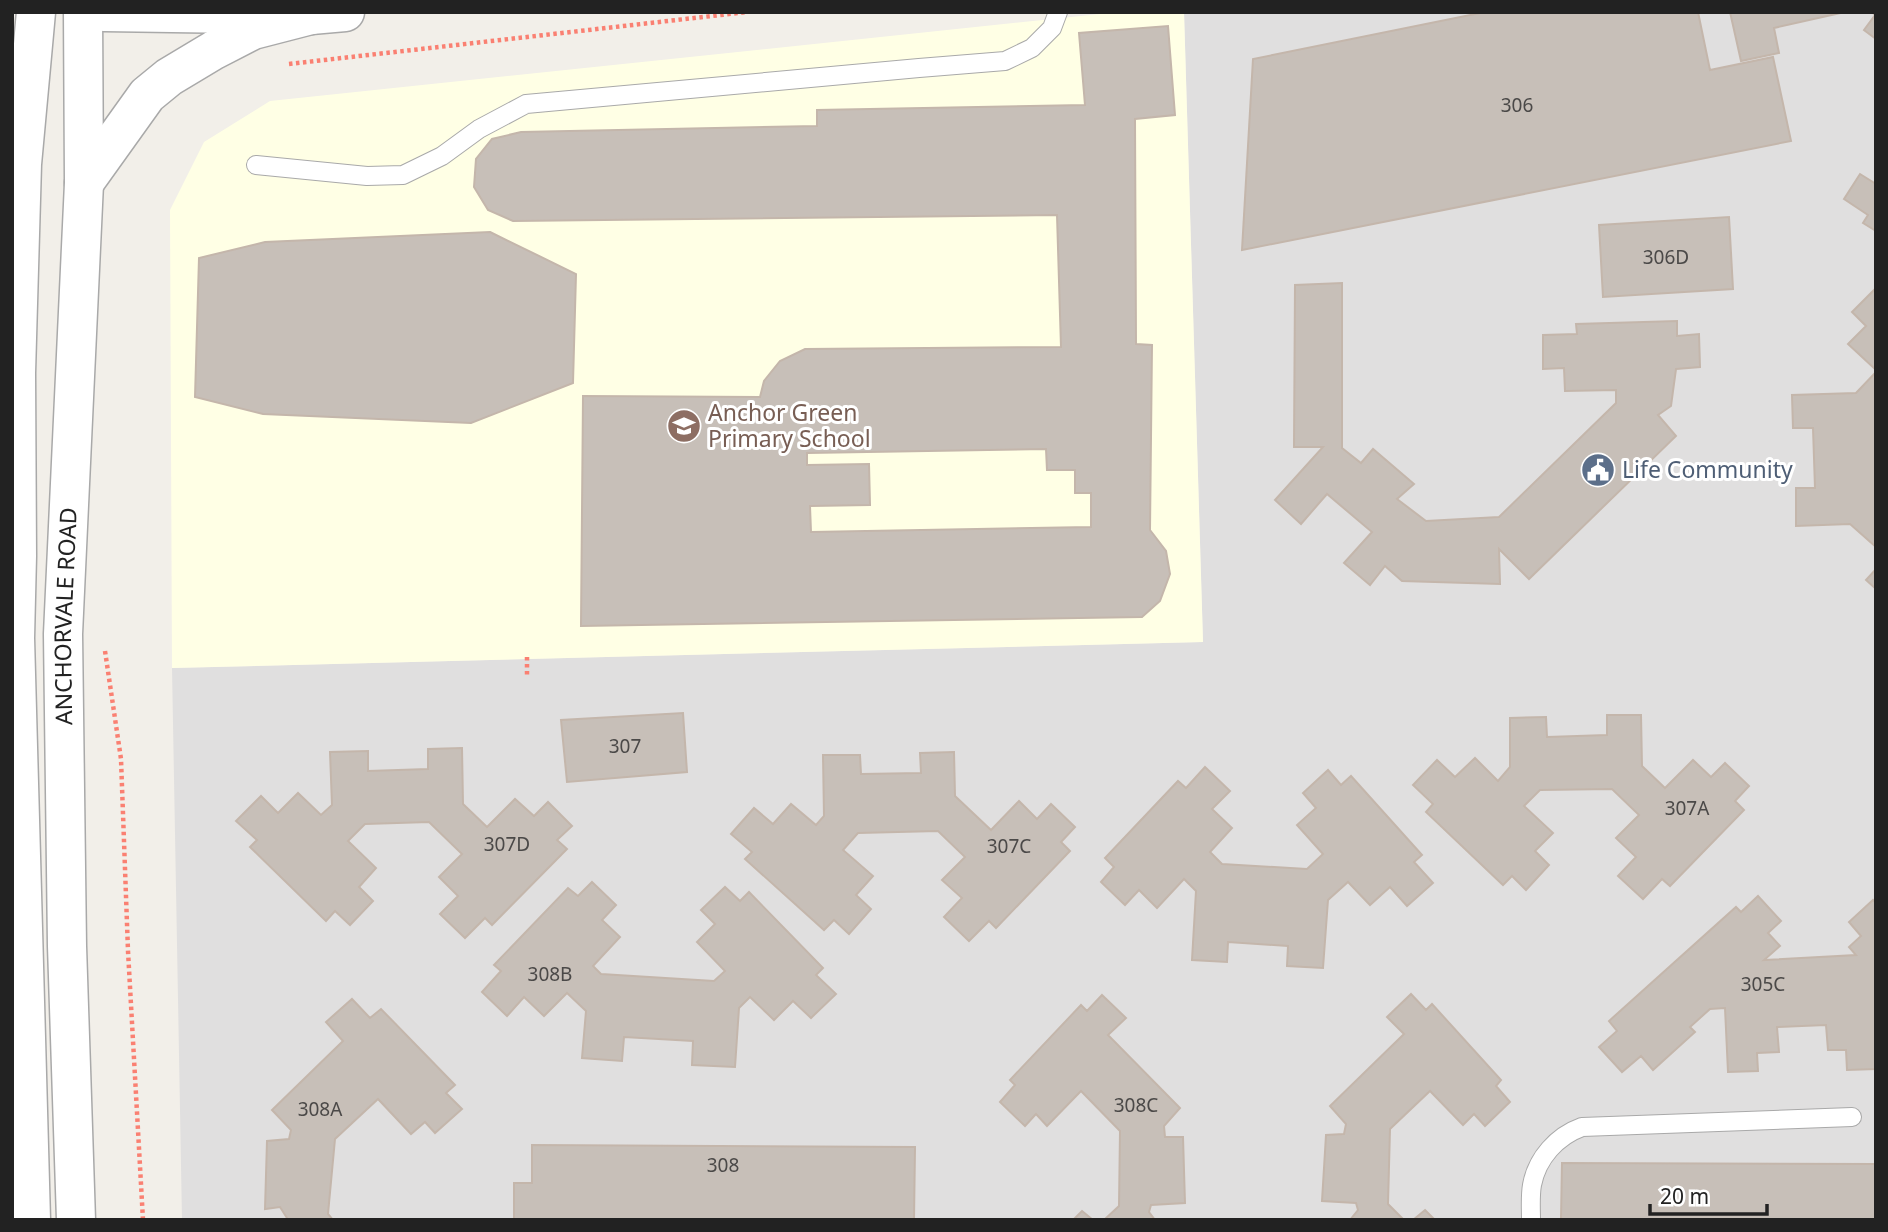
<svg xmlns="http://www.w3.org/2000/svg" width="1888" height="1232" viewBox="0 0 1888 1232" font-family="'Noto Sans',sans-serif">
<style>
.residential{fill:#e0dfdf}
.education{fill:#ffffe5}
.building{fill:#c7bfb8;stroke:#c4b6ab;stroke-width:2;fill-rule:evenodd}
.lines{fill:none;stroke-linecap:round;stroke-linejoin:round}
.service-casing{stroke:#a9a9a9;stroke-width:20}
.tertiary-casing{stroke:#a9a9a9;stroke-width:41}
.path{stroke:#fa8072;stroke-width:4.5;stroke-dasharray:3.5 3.5;stroke-linecap:butt}
.service{stroke:#fff;stroke-width:18}
.tertiary{stroke:#fff;stroke-width:38}
.labels{text-anchor:middle;stroke-width:6;stroke-linejoin:round;paint-order:stroke}
.number-label{font-size:19px;fill:#4b4948}
.education-label{font-size:23px;fill:#785e54;stroke:#fff;text-anchor:start}
.service-label{font-size:23px;fill:#4e5e75;stroke:#fff;text-anchor:start}
.street-label{font-size:23px;fill:#222;stroke:#fff}
</style>
<rect width="100%" height="100%" fill="#f2efe9"/>
<!-- residential -->
<polygon class="residential" points="1184,12 1876,12 1876,1220 182,1220 172,668 1203,642"/>
<!-- education -->
<polygon class="education" points="1119,12 1184,12 1203,642 172,668 170,210 204,142 270,101"/>
<!-- building -->
<g class="building">
<polygon points="1485,12 1698,12 1710,70 1773,57 1791,141 1242,250 1253,59"/>
<polygon points="1730,12 1845,12 1774,28 1779,53 1741,61"/>
<polygon points="1872,12 1876,12 1876,39 1864,30 1875,15"/>
<path d="M1168,26L1175,115L1135,119L1136,344L1152,345L1150,530L1166,551L1170,574L1160,601L1142,617L581,626L583,396L760,397L764,381L780,361L805,349L1061,347L1057,215L513,221L488,210L474,187L476,159L492,139L521,132L817,126V110L1085,105L1079,33ZM1046,449L1047,470H1075V493H1091V527L811,532L810,506L870,505L869,464L807,465V453Z"/>
<polygon points="1860,174 1876,184 1876,231 1863,223 1868,215 1844,199"/>
<polygon points="1729,217 1733,289 1603,297 1599,225"/>
<polygon points="490,232 576,274 573,383 471,423 263,414 195,397 199,258 265,242"/>
<polygon points="1342,283 1342,448 1361,463 1373,449 1414,484 1397,499 1426,521 1499,517 1616,403 1616,390 1565,391 1564,368 1543,369 1543,335 1577,334 1576,324 1677,321 1677,336 1699,334 1700,367 1676,369 1671,406 1658,415 1676,436 1529,579 1499,549 1500,584 1402,581 1385,566 1370,585 1344,563 1372,532 1327,494 1301,524 1275,500 1323,447 1294,447 1295,285"/>
<polygon points="1876,288 1876,370 1848,344 1866,326 1852,312"/>
<polygon points="1876,372 1876,547 1850,524 1796,526 1796,488 1815,488 1813,428 1793,428 1792,395 1856,393"/>
<polygon points="1876,569 1876,589 1866,580"/>
<polygon points="683,713 687,772 567,782 561,720"/>
<polygon points="1607,715 1641,715 1642,766 1665,788 1693,760 1711,777 1725,763 1749,786 1735,801 1744,810 1670,886 1662,879 1643,899 1618,876 1636,857 1616,838 1639,815 1612,789 1540,790 1524,806 1553,833 1535,851 1549,865 1526,890 1512,876 1503,885 1426,812 1433,804 1413,785 1437,760 1455,777 1475,758 1498,781 1510,767 1510,718 1546,717 1547,737 1607,735"/>
<polygon points="462,748 463,804 487,827 515,799 534,816 548,802 572,826 557,840 567,849 492,925 485,918 465,938 440,914 458,896 439,877 462,854 429,822 365,824 348,841 376,868 359,887 373,901 350,925 335,911 326,921 250,847 257,840 236,821 261,796 278,813 298,793 321,815 332,805 330,752 368,751 368,771 428,769 428,749"/>
<polygon points="954,752 955,796 991,830 1019,801 1037,819 1051,804 1075,827 1061,842 1070,851 996,928 989,921 969,941 944,917 962,898 942,880 965,857 938,831 858,833 843,850 873,876 856,895 871,909 849,934 834,920 824,930 745,859 752,852 731,834 754,808 773,824 791,804 816,825 824,816 823,755 860,755 861,774 921,773 920,753"/>
<polygon points="1205,767 1230,791 1212,809 1232,828 1210,852 1222,864 1307,869 1323,854 1297,825 1316,808 1303,793 1328,770 1341,785 1351,776 1422,855 1414,862 1433,883 1407,906 1390,887 1370,905 1348,882 1328,900 1323,968 1287,966 1288,946 1228,942 1227,962 1192,960 1196,891 1184,879 1157,908 1139,890 1125,905 1101,882 1114,867 1105,858 1178,781 1186,788"/>
<polygon points="592,882 616,905 602,920 620,937 593,966 601,974 714,981 725,971 697,942 715,924 701,910 725,887 740,901 749,892 823,968 816,975 836,994 811,1018 793,1001 774,1020 750,997 739,1008 735,1067 692,1065 693,1041 624,1037 622,1061 582,1058 586,1011 567,993 544,1016 524,997 507,1016 482,992 501,971 494,965 568,888 578,896"/>
<polygon points="1758,896 1781,921 1768,933 1780,946 1764,960 1856,955 1849,947 1861,936 1849,922 1873,900 1876,903 1876,1069 1847,1070 1846,1050 1828,1050 1826,1025 1777,1027 1779,1052 1757,1053 1758,1071 1728,1072 1725,1008 1710,1009 1690,1027 1695,1032 1653,1070 1641,1056 1622,1072 1599,1047 1617,1031 1609,1021 1736,907 1741,912"/>
<polygon points="1411,994 1426,1010 1432,1004 1501,1080 1496,1086 1510,1102 1485,1126 1474,1114 1463,1125 1430,1091 1390,1129 1388,1204 1404,1220 1350,1220 1358,1210 1356,1203 1322,1201 1326,1135 1344,1134 1346,1124 1330,1106 1404,1034 1387,1017"/>
<polygon points="1102,995 1126,1018 1108,1035 1180,1108 1164,1126 1165,1137 1183,1137 1185,1203 1151,1205 1149,1212 1155,1220 1104,1220 1119,1206 1120,1131 1081,1091 1047,1126 1036,1114 1025,1126 1000,1102 1015,1085 1010,1080 1081,1005 1087,1011"/>
<polygon points="352,999 370,1018 381,1009 455,1085 446,1093 462,1109 435,1133 425,1122 411,1134 378,1099 335,1139 328,1214 333,1220 285,1220 287,1218 280,1207 265,1209 267,1141 289,1139 291,1130 272,1110 343,1041 326,1022"/>
<polygon points="532,1145 915,1147 914,1220 514,1220 514,1183 532,1183"/>
<polygon points="1562,1163 1876,1164 1876,1220 1561,1220"/>
<polygon points="1425,1210 1435,1220 1413,1220"/>
<polygon points="1082,1211 1093,1220 1073,1220"/>
</g>
<g class="lines">
<!-- service casing -->
<g class="service-casing">
<g id="service">
<polyline points="256,165 367,176 403,175 442,156 479,129 526,104 919,68 1005,61 1032,48 1052,28 1058,12"/>
<path d="M1531,1220C1531,1209 1530,1196 1532,1185C1537,1158 1557,1136 1582,1127L1852,1117"/>
</g>
</g>
<!-- tertiary casing -->
<g class="tertiary-casing">
<g id="tertiary">
<polyline points="104,12 311,15 345,12"/>
<polyline points="84,183 147,95 169,77 214,50 253,30 311,15"/>
<polyline points="31,1220 15,638 17,556 16,373 22,164 36,12"/>
<path id="s1" d="M76,1220L67,946L63,634L84,183L83,12"/>
</g>
</g>
<!-- path -->
<g class="path">
<polyline points="289,64 747,12"/>
<polyline points="105,651 121,759 128,951 143,1220"/>
<polyline points="527,657 527,676"/>
</g>
<!-- service -->
<use href="#service" class="service"/>
<!-- tertiary -->
<use href="#tertiary" class="tertiary"/>
</g>
<!-- icons -->
<defs>
<g id="school-disc" transform="scale(1.75)"><circle r="9.5" fill="#8d6e63" stroke="#fff"/><path d="M0-5L7-2L0 1L-7-2ZM-4 1L0 2.5L4 1V4Q0 6-4 4Z" fill="#fff"/></g>
<g id="civic-disc" transform="scale(1.75)"><circle r="9.5" fill="#5c6f8a" stroke="#fff"/><path d="M-.6-6.5H3V-4.5H.6V-3L4-1V1h2V6H-6V1h2V-1L-.6-3ZM-1.2 2.5V6h2.4V2.5Z" fill="#fff"/></g>
</defs>
<g fill-rule="evenodd">
<use href="#school-disc" x="684" y="426"/>
<use href="#civic-disc" x="1598" y="470"/>
</g>
<g class="labels">
<!-- number labels -->
<g class="number-label">
<text x="1517" y="112">306</text>
<text x="1666" y="264">306D</text>
<text x="625" y="753">307</text>
<text x="1687" y="815">307A</text>
<text x="507" y="851">307D</text>
<text x="1009" y="853">307C</text>
<text x="550" y="981">308B</text>
<text x="1763" y="991">305C</text>
<text x="1136" y="1112">308C</text>
<text x="320" y="1116">308A</text>
<text x="723" y="1172">308</text>
</g>
<!-- education labels -->
<g class="education-label">
<text x="708" y="421">Anchor Green<tspan x="708" dy="26">Primary School</tspan></text>
</g>
<!-- service labels -->
<g class="service-label">
<text x="1622" y="478">Life Community</text>
</g>
<!-- street labels -->
<g class="street-label">
<text dy="8" stroke="none"><textPath href="#s1" startOffset="604">ANCHORVALE ROAD</textPath></text>
</g>
</g>
<!-- border -->
<rect width="1888" height="1232" fill="none" stroke="#222222" stroke-width="28"/>
<!-- scale -->
<path d="M1650 1204v10h117v-10" fill="none" stroke="#222222" stroke-width="3.5"/>
<text x="1660" y="1204" font-size="21" fill="#222222" stroke="#ffffff" stroke-width="5" paint-order="stroke">20 m</text>
</svg>
